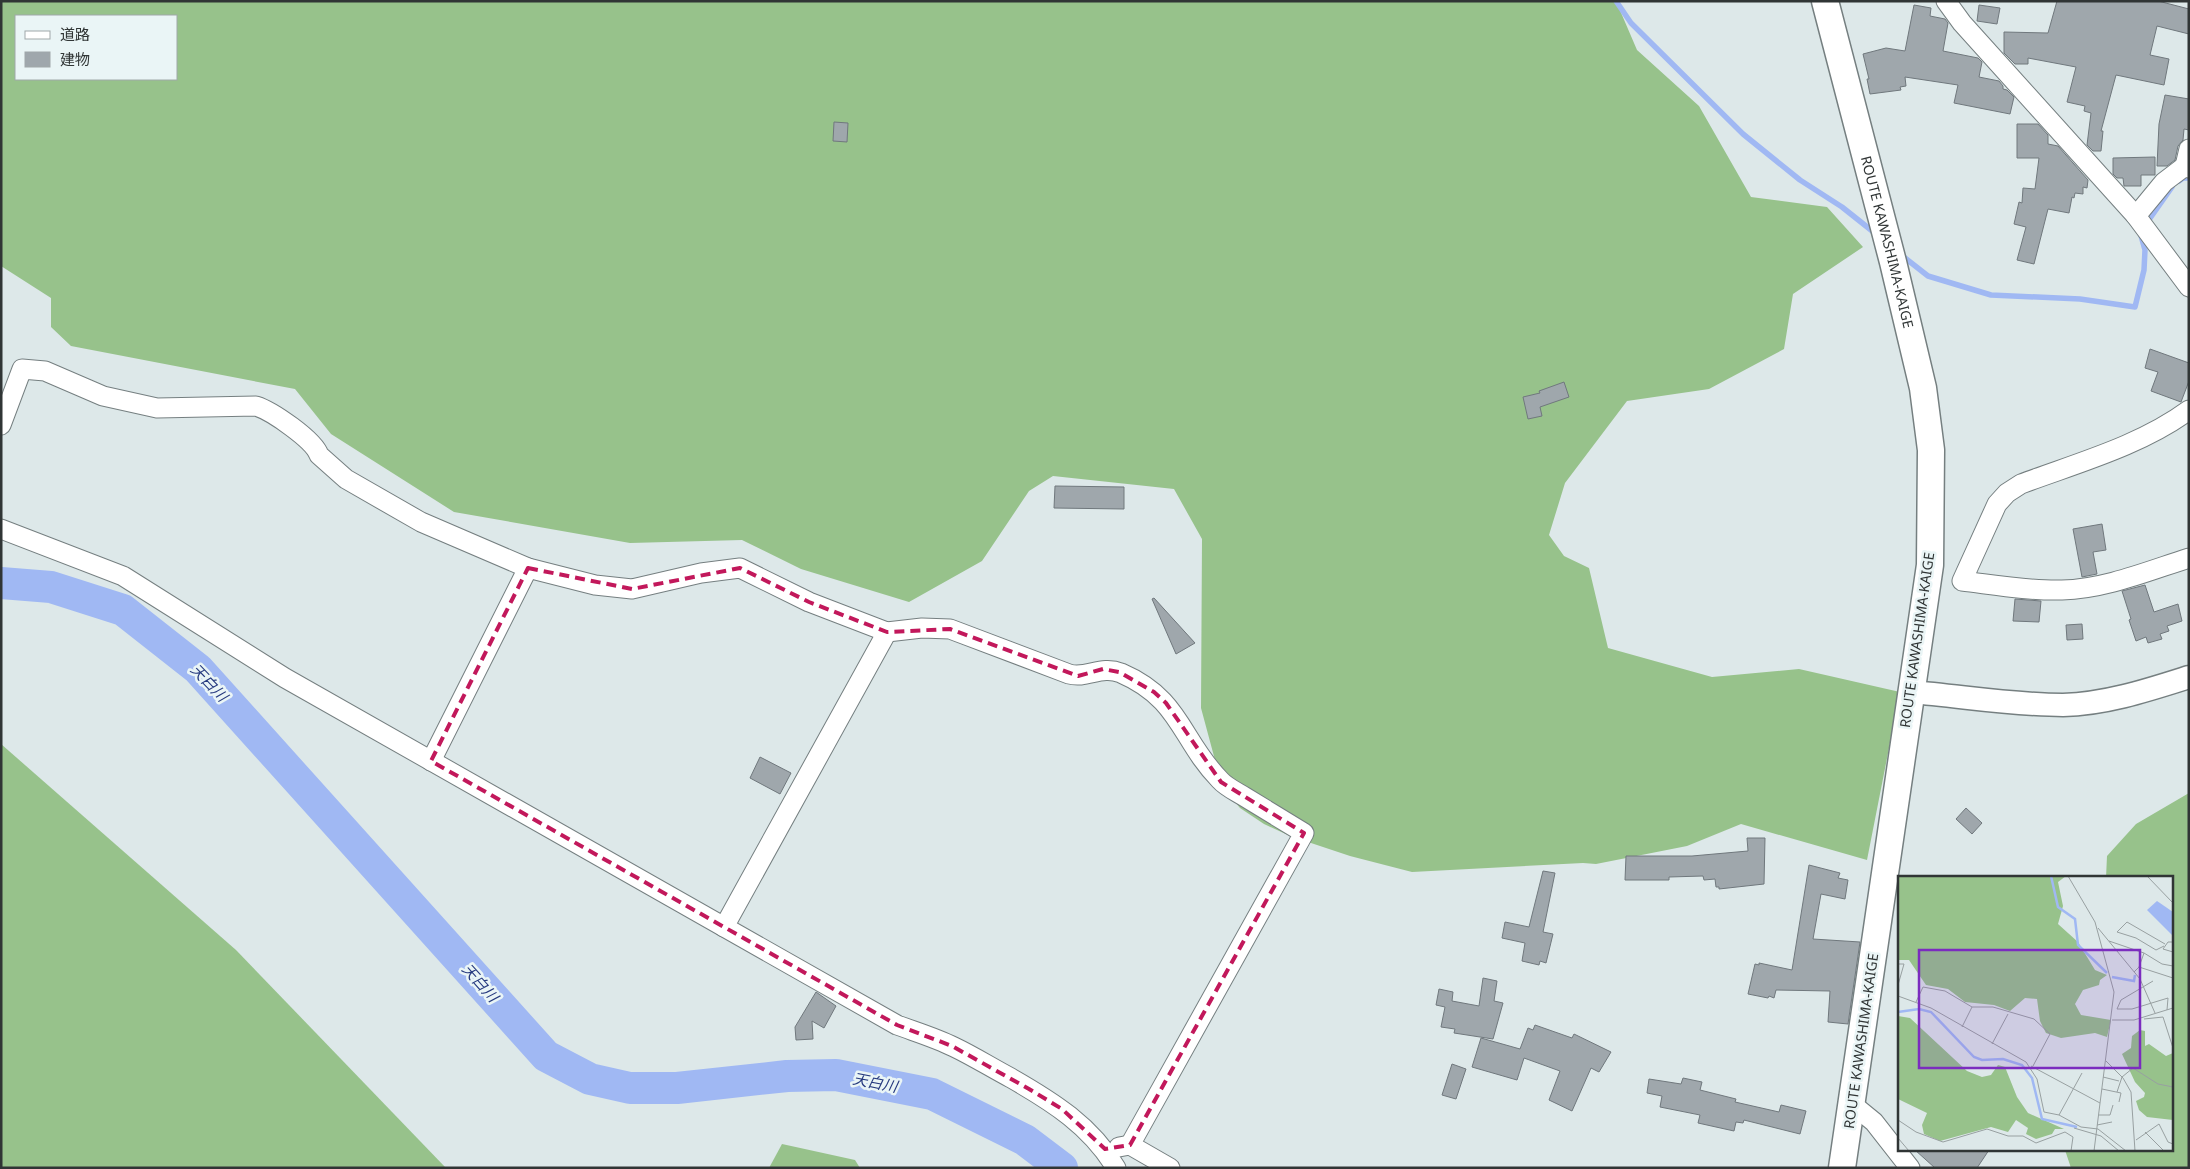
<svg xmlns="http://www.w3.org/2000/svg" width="2190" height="1169" viewBox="0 0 2190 1169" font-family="'Noto Sans','Noto Sans JP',sans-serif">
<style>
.forest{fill:#97c28b;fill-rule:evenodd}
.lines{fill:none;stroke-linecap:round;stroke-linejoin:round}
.stream{stroke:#a0b8f3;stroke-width:5.5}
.river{stroke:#a0b8f3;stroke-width:32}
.building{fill:#9fa7ac;stroke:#70787d}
.minor-casing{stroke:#757f80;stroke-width:21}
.tertiary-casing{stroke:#757f80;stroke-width:25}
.secondary-casing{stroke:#757f80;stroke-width:29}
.minor{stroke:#fff;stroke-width:19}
.tertiary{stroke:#fff;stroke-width:22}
.secondary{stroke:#fff;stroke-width:26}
.marked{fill:none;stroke:#c2185b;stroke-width:4;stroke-dasharray:10 6;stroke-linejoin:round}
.labels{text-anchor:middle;stroke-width:5;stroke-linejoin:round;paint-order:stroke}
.street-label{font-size:14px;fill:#303535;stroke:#eaf5f6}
.water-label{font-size:15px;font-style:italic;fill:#263a7f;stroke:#eaf5f6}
.inset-river{fill:none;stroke:#a0b8f3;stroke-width:2.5}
.inset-road{fill:none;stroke:#98a0a1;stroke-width:1}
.view{fill:#7b2cbf;fill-opacity:0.15;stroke:#7b2cbf;stroke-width:2.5}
.inset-edge{fill:none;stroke:#303535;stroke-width:2.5}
</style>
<rect width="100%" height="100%" fill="#dde8e9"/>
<!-- forest -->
<g class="forest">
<path d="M1,1H1616L1637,50L1699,106L1751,197L1827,207L1863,247L1793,294L1784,349L1709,389L1627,401L1565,483L1549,535L1564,556L1589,568L1608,648L1712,677L1799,669L1900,692L1867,860L1741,824L1687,846L1596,864L1583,863L1412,872L1350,856L1290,836L1264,824L1240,808L1222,786L1201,708L1202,539L1174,489L1053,476L1029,491L982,561L909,602L801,569L742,540L630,543L454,512L331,434L295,389L71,346L51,327V298L1,266ZM16,16H176V79H16Z"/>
<polygon points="1,744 236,950 446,1168 1,1168"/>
<polygon points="2189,793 2189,1168 2071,1168 2065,1150 2171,1150 2171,878 2106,878 2107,856 2136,824"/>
<polygon points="782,1144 855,1160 860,1168 769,1168"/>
</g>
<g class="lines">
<!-- stream -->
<g class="stream">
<polyline points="1616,1 1631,23 1743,134 1800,180 1842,207 1876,234"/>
<polyline points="2179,181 2183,178 2189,178"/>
<polyline points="2146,224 2172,187"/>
<polyline points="1900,254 1928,276 1991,295 2080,299 2135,307 2144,270 2145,250 2140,232"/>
</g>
<!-- river -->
<polyline class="river" points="1,583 51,587 123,610 198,669 546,1056 590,1079 630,1088 677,1088 787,1076 836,1075 932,1094 1025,1140 1062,1168"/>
</g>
<!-- building -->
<g class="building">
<polygon points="2057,1 2158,1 2189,9 2189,34 2157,26 2150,55 2169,59 2164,85 2116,75 2101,131 2103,131 2101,151 2093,151 2087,145 2091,113 2084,111 2085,106 2067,102 2076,67 2028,58 2028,64 2015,64 2004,53 2004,32 2048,33"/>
<polygon points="1914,5 1931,8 1930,16 1945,19 1948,23 1943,51 1978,58 1982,62 1979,77 1999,81 2003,86 2003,89 2007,90 2014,97 2010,114 1954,103 1958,85 1905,77 1906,86 1900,87 1901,90 1870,94 1867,79 1869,79 1863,54 1886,48 1905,51"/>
<polygon points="1979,5 2000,8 1997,24 1977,21"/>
<polygon points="2165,95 2189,99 2189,130 2184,129 2183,140 2178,146 2175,160 2167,166 2157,166 2159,124"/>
<polygon points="834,122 848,123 847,142 833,141"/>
<polygon points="2017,124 2038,124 2048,135 2048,144 2058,146 2088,180 2087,188 2083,187 2083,194 2075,193 2074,198 2072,197 2069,213 2048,209 2034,264 2017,260 2026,227 2014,224 2019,202 2022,203 2023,188 2035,189 2039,158 2017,158"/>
<polygon points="2155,157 2155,175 2141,175 2141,186 2124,186 2123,178 2117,178 2113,174 2113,158"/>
<polygon points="2150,349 2189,363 2189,381 2181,402 2151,391 2158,372 2145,368"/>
<polygon points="1564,382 1569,397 1540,407 1542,416 1528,419 1523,397 1540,393 1539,391"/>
<polygon points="1055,486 1124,487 1124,509 1054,508"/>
<polygon points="2102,524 2106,550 2093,552 2097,574 2082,577 2073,529"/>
<polygon points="2145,585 2154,612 2178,604 2182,621 2167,626 2169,631 2160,634 2162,639 2148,643 2146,637 2136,641 2129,620 2131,619 2122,591"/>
<polygon points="1154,598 1195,643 1176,654 1152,599"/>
<polygon points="2015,599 2041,601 2039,622 2013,621"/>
<polygon points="2082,624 2083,639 2067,640 2066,625"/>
<polygon points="760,757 791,773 780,794 750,778"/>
<polygon points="1966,808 1982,823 1972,834 1956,819"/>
<polygon points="1747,838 1765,838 1764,884 1719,889 1719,887 1716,887 1715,879 1704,880 1703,876 1669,877 1669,880 1625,880 1626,856 1692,856 1748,851"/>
<polygon points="1809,865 1840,873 1838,878 1848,880 1845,899 1821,894 1813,939 1860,942 1848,1024 1828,1022 1830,991 1776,990 1774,998 1769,996 1768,998 1748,994 1755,964 1759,965 1759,963 1792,970"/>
<polygon points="1543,871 1555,873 1543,932 1553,934 1546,963 1540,961 1539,965 1522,961 1525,943 1502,938 1505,922 1529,927"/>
<polygon points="1483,978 1497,981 1494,1001 1503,1003 1493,1039 1454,1033 1455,1029 1441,1027 1445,1007 1436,1005 1439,989 1453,992 1452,1001 1479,1006"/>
<polygon points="816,992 836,1006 824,1028 812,1021 813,1039 796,1040 795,1027"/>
<polygon points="1535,1025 1572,1038 1574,1034 1611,1052 1599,1072 1591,1068 1572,1111 1549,1100 1560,1071 1524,1058 1517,1080 1472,1067 1481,1038 1520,1049 1528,1028 1533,1030"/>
<polygon points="1452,1064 1466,1069 1456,1099 1442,1095"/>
<polygon points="1683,1078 1702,1082 1700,1090 1736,1099 1735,1102 1779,1112 1781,1105 1806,1111 1800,1134 1744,1120 1743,1123 1736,1122 1734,1131 1698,1123 1700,1115 1660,1107 1662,1096 1647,1093 1649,1079 1681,1084"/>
<polygon points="1915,1150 1989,1150 1977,1168 1935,1168"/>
</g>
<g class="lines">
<!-- minor casing -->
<g class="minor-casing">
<g id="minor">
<polyline points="1946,1 1962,23 2136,216 2189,287"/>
<polyline points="2185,166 2189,149"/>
<polyline points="2136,216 2164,182 2185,166 2189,168"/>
<path d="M2189,410C2140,446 2077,463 2021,484L2007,493L1997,504L1962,581C1995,585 2029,591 2062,590C2105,589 2148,571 2189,558"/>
<path d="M1,425L22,369L45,371L103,396L157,408L256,406C272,411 314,440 319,455L346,479L421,522L528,568L595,585L632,589L701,573L740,568L809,602L887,632L922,628L950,629L1069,674C1087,679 1101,665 1121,673C1181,699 1180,739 1220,780C1226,787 1237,792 1245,797C1265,809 1284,821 1304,833L1130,1145"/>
<path d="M1,529L123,576L285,678L897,1025C916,1032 936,1038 954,1047C973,1056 992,1068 1011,1078C1053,1102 1091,1126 1116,1168"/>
<polyline points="431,761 528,568"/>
<polyline points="724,927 887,632"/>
<polyline points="1852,1104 1874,1122 1910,1168"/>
<polyline points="1119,1147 1130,1145 1170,1168"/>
</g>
</g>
<!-- tertiary casing -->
<g class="tertiary-casing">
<path id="tertiary" d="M1911,692C1961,696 2012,705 2063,705C2106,704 2148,690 2189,677"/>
</g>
<!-- secondary casing -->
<g class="secondary-casing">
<g id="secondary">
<path id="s1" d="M1825,1L1893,262L1923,388L1931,450L1930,565L1842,1168"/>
</g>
</g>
<!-- minor -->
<use href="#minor" class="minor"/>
<!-- tertiary -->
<use href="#tertiary" class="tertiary"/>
<!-- secondary -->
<use href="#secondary" class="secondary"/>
</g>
<!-- marked area -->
<path class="marked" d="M528,568L632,589L740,568L809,602L887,632L950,629L1078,676L1103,669L1119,672L1154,692L1166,703L1221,782L1304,833L1130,1145L1105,1149L1062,1109L1029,1089L952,1046L897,1025L431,761Z"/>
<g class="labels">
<!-- street labels -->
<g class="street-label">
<text dy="5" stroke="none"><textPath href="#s1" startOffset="249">ROUTE KAWASHIMA-KAIGE</textPath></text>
<text transform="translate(1917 640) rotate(-82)" y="5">ROUTE KAWASHIMA-KAIGE</text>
<text transform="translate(1861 1041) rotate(-82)" y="5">ROUTE KAWASHIMA-KAIGE</text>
</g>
<!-- water labels -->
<g class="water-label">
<text transform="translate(209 683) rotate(46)" y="5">天白川</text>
<text transform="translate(480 983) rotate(48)" y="5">天白川</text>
<text transform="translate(875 1083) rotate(11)" y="5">天白川</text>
</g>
</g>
<!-- overview -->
<g transform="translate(1898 876)">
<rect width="275" height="275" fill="#dde8e9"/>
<path d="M0,0H168L160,6L165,30L160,48L180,66L197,94L209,99L202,104L201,109L185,114L177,128L183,139L213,144L209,161L197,157L163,162L148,157L142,145L139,123L127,122L112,135L96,129L67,126L50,113L28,109L11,84H0ZM0,140L12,142L69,195L84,201L93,199L100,189L107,191L119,221L130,237L166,253H157L154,258L138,263L128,258L130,252L118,244L110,256L93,251L42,265L26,258L24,249L29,237L0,223ZM242,154L247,155V170L251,168L268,180L275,177V244L249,241L241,234L238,225L246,221L247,217L237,206L224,178L233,172L234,160Z" fill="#97c28b"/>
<path d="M259,25L275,36V60L249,34Z" fill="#a0b8f3"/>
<path class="inset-river" d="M153,0L160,31L177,43L180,69L209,97M214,101L236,105L237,99M0,136L21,133L33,136L76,181L84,184L105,183L124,189L134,202L144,243L179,251"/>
<path class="inset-road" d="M170,0L197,46L216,116L196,275M249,0L275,27M200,52L242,103L257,137M211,65L246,77M275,66H270L265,73L275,76M266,70L258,74L238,62L219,56L229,46L267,68M0,88H6L0,109M241,91L246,77L264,88L275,90M236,96L241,91L275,102M255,105L223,124L219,133H234L270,122L269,134M0,120L33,132L128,186L139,203L146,236L161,239L183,251L200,253L228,275M18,126L25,111L47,115L74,131H95L136,143L152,158L135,190M246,143L265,141L275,172M214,144H236L275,132M64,151L74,131M94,168L110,138M208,185L225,202L233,216L237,275M133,190L202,227M205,201L221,205M204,213L223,217L221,226M219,216L224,201L235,192L260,208L275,211M161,239L184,197M201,239H212L215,229M0,244L18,256L45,266L89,253L110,260H125L138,267L167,256L175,261L173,275M199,249L214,246M176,252L203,260L221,275M247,256L266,275M0,262L11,275M238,264L261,248L270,266L275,268"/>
<path class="view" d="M21,74H242V192H21Z"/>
<rect width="275" height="275" class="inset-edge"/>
</g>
<!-- border -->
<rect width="2190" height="1169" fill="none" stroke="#303535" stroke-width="5"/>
<!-- legend -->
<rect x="15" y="15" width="162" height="65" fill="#eaf5f6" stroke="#a0a8a9"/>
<rect x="25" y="31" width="25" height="8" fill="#ffffff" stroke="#a0a8a9"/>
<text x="60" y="40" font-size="15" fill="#303535">道路</text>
<rect x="25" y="52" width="25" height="15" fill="#9fa7ac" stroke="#a0a8a9"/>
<text x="60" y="65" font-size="15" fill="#303535">建物</text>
</svg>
